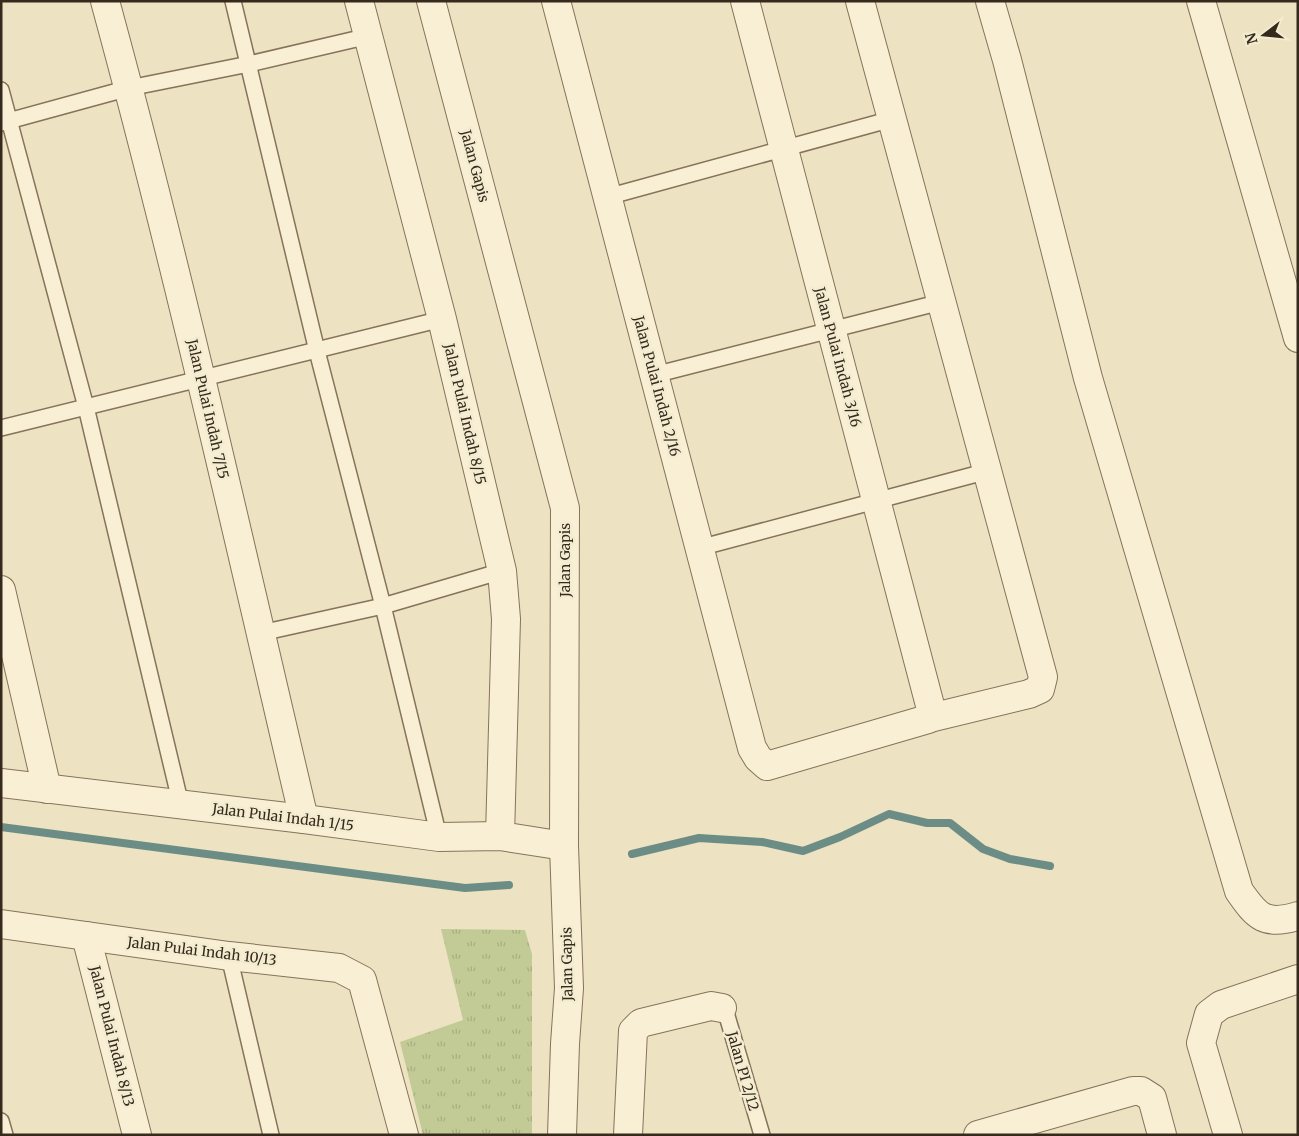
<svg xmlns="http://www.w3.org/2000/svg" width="1299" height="1136" viewBox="0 0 1299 1136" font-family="Merriweather,serif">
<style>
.grass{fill:url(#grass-tufts)}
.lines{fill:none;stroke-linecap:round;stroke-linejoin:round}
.stream{stroke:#6b8d86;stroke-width:8}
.lane-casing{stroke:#867359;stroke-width:18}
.street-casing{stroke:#867359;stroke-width:30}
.lane{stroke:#f8efd5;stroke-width:15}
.street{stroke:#f8efd5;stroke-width:28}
.labels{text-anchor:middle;stroke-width:5;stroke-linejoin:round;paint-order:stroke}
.street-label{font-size:14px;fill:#362a1d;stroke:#f4ecd1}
</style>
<defs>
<pattern id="grass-tufts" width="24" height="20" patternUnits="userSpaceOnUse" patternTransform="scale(1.25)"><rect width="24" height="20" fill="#c2cb96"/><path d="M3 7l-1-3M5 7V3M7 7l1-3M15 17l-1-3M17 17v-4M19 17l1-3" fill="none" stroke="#a7ae81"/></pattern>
</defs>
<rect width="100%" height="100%" fill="#ede2c2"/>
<!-- grass -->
<polygon class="grass" points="441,929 525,930 532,954 532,1135 423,1135 400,1042 463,1020"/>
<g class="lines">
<!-- stream -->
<g class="stream">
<polyline points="1,827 465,888 509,885"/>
<polyline points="632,854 699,838 762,842 803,851 840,837 889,814 927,823 950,823 983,849 1010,859 1050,866"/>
</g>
<!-- lane casing -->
<g class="lane-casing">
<g id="lane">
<polyline points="233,1 317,351 383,606 439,837"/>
<polyline points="1,90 86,407 181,805"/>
<polyline points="1,123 129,88 249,64 369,36"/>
<polyline points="607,197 892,119"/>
<polyline points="654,375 941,302"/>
<polyline points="1,428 442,319"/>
<polyline points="699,548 988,471"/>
<polyline points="261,633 383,606 502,571"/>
<polyline points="229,956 271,1135"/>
<polyline points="722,1008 727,1016 762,1135"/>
<polyline points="1,1121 5,1135"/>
</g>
</g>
<!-- street casing -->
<g class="street-casing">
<g id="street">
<path d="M105,1C179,272 240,546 304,819"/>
<polyline points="359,1 442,319 502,571 506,619 500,836"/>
<polyline points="431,1 565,508 564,846 569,988 565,1044 562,1135"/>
<polyline points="556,1 752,748 758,758 767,766 928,719 930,718 932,713 745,1"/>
<polyline points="860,1 1043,677 1040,689 1029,694 930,718"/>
<path d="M990,1L1007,60L1088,378L1239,891C1257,917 1265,926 1298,916"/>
<polyline points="1201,1 1298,338"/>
<polyline points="1,590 47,789"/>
<polyline points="1,783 304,819 439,837 500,836 564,846"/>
<polyline points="1,924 229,956 339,968 362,980 404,1135"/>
<polyline points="86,936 137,1135"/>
<polyline points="628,1135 633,1031 641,1023 711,1006 722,1008"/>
<polyline points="978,1135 1133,1091 1141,1091 1152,1098 1162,1135"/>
<polyline points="1228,1135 1201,1043 1209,1014 1221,1005 1298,979"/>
</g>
</g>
<!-- lane -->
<use href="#lane" class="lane"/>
<!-- street -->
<use href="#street" class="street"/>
</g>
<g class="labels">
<!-- street labels -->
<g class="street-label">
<text transform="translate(475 166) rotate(75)" y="5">Jalan Gapis</text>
<text transform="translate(838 357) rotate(75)" y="5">Jalan Pulai Indah 3/16</text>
<text transform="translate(657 386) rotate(75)" y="5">Jalan Pulai Indah 2/16</text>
<text transform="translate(208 409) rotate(77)" y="5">Jalan Pulai Indah 7/15</text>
<text transform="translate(465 414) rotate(77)" y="5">Jalan Pulai Indah 8/15</text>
<text transform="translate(565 560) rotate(-90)" y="5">Jalan Gapis</text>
<text transform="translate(283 817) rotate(7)" y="5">Jalan Pulai Indah 1/15</text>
<text transform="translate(202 951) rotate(7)" y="5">Jalan Pulai Indah 10/13</text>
<text transform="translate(567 964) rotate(-91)" y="5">Jalan Gapis</text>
<text transform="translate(112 1036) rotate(76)" y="5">Jalan Pulai Indah 8/13</text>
<text transform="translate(743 1071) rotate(74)" y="5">Jalan PI 2/12</text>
</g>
</g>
<!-- border -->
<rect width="1299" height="1136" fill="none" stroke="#362a1d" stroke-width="5"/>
<!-- north arrow -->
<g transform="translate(1264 35) rotate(254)" stroke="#f4ecd1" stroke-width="4" paint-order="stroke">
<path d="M0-4L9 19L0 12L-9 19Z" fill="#362a1d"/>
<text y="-8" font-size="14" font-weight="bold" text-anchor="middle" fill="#362a1d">N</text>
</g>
</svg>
